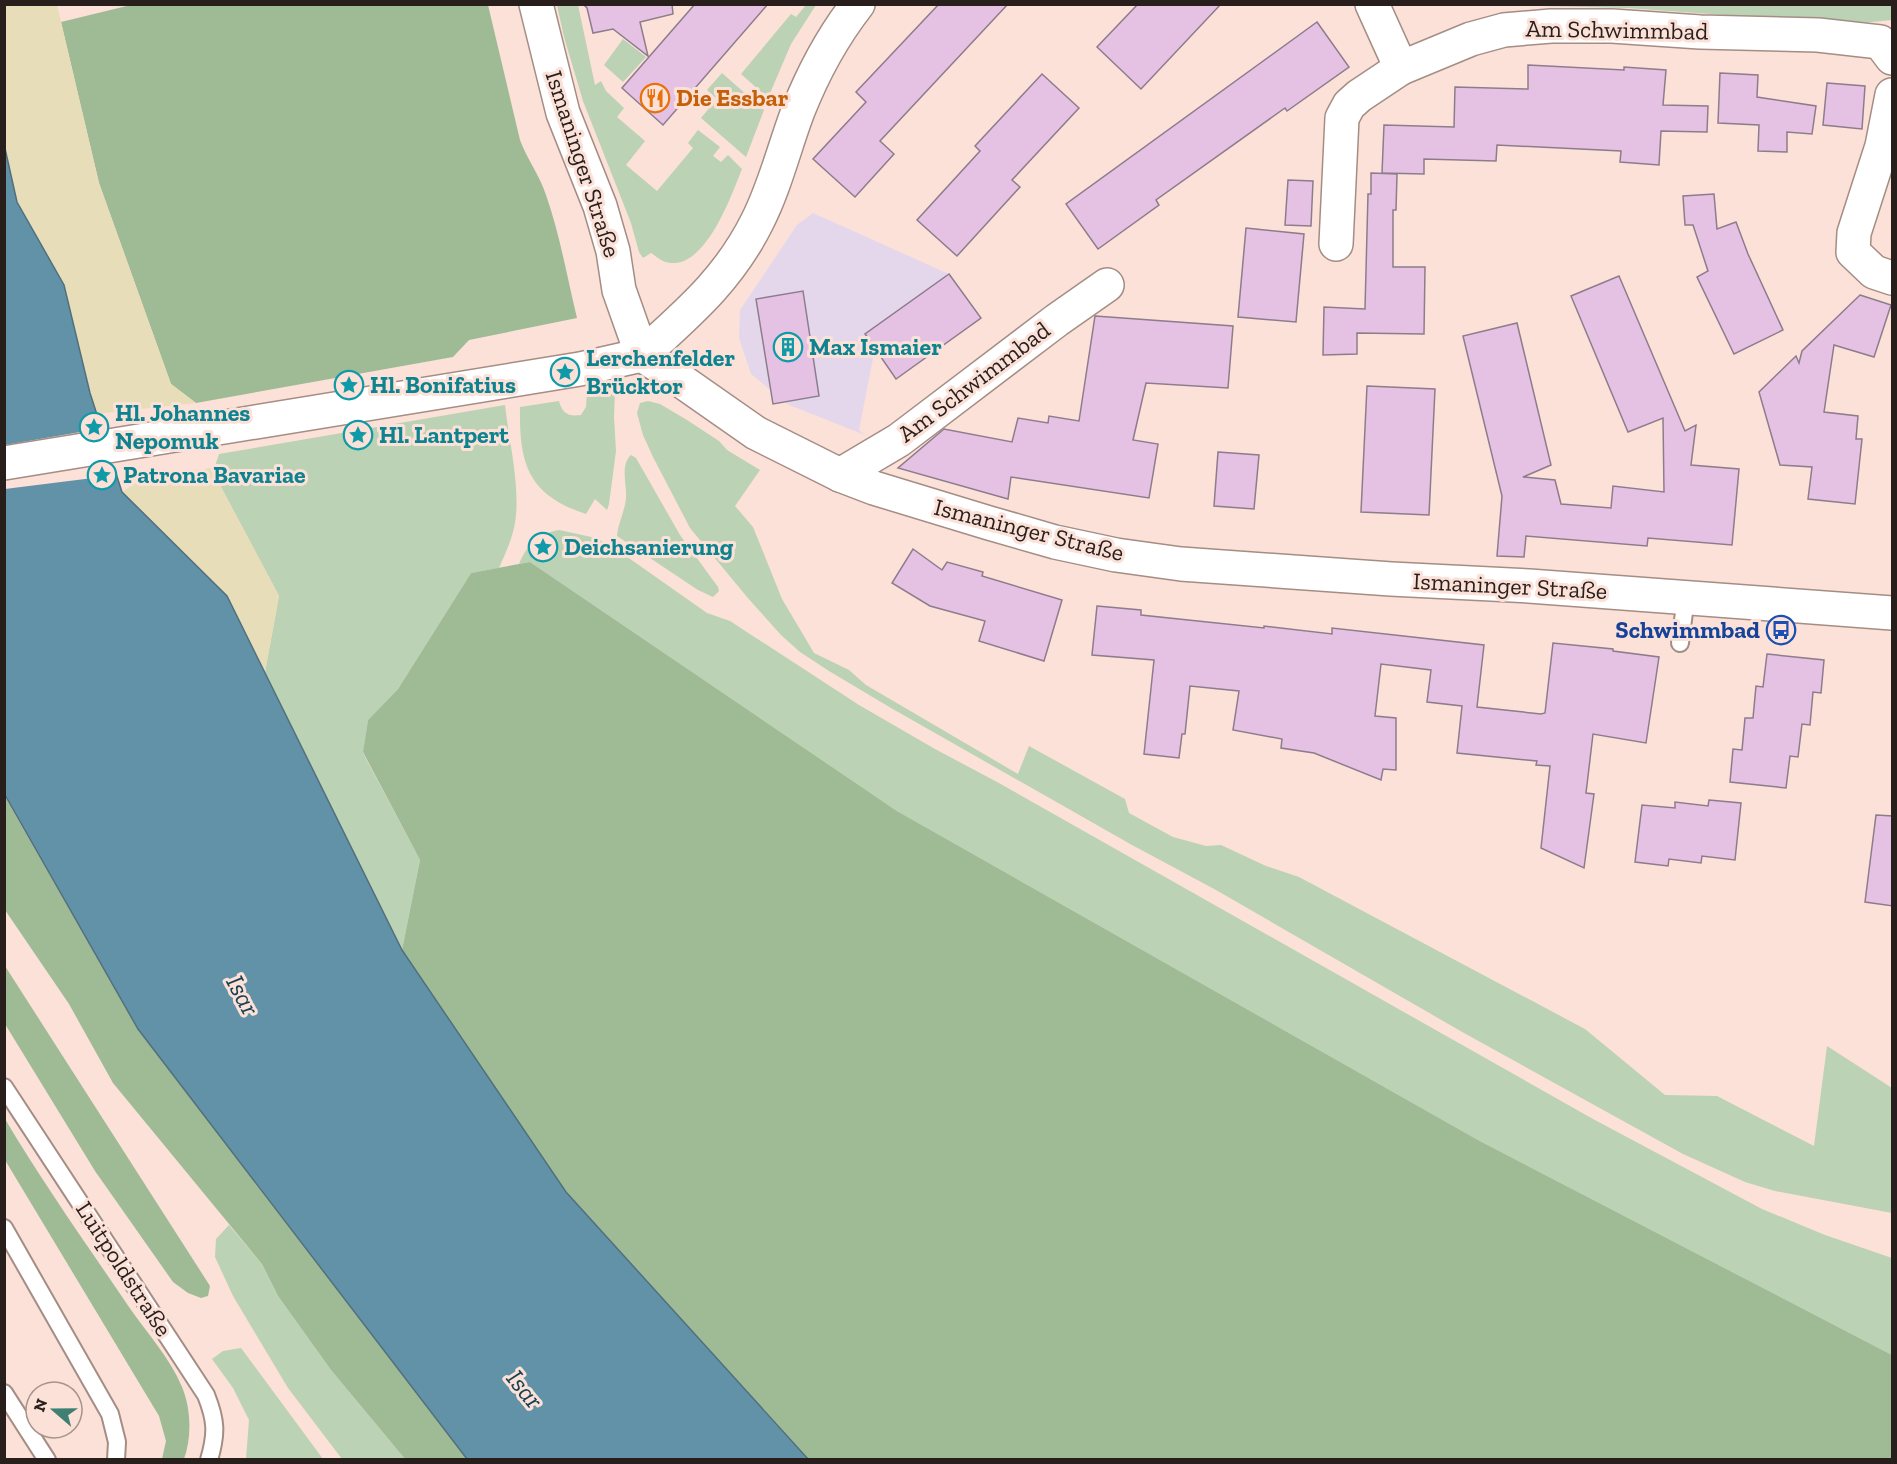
<svg xmlns="http://www.w3.org/2000/svg" width="1897" height="1464" viewBox="0 0 1897 1464" font-family="'Zilla Slab',serif">
<style>
.commercial{fill:#e5d7eb}
.green{fill:#bcd2b4}
.forest{fill:#9fbb95}
.sand{fill:#e7ddb8}
.water{fill:#6292a7;stroke:#51707d;stroke-width:1.5}
.pier{fill:#fbe1d7}
.building{fill:#e5c2e4;stroke:#8d7c8c;stroke-width:1.5}
.lines{fill:none;stroke-linecap:round;stroke-linejoin:round}
.lane-casing{stroke:#a48d84;stroke-width:20}
.street-casing{stroke:#a48d84;stroke-width:36}
.secondary-casing{stroke:#a48d84;stroke-width:36}
.lane{stroke:#fff;stroke-width:16}
.street{stroke:#fff;stroke-width:33}
.secondary{stroke:#fff;stroke-width:33}
.labels{text-anchor:middle;stroke-width:6;stroke-linejoin:round;paint-order:stroke}
.street-label{font-size:24px;fill:#281f1c;stroke:#fbe1d7}
.food-label{font-size:24px;font-weight:bold;fill:#c56008;stroke:#fbe1d7;text-anchor:start}
.culture-label{font-size:24px;font-weight:bold;fill:#0d838f;stroke:#fbe1d7;text-anchor:start}
.transit-label{font-size:24px;font-weight:bold;fill:#164399;stroke:#fbe1d7;text-anchor:end}
.water-label{font-size:26px;font-style:italic;fill:#153f50;stroke:#fbe1d7}
</style>
<rect width="100%" height="100%" fill="#fbe1d7"/>
<!-- commercial -->
<polygon class="commercial" points="813,213 949,274 865,334 875,348 859,430 865,435 789,405 751,374 739,338 740,310 797,225"/>
<!-- green -->
<g class="green">
<polygon points="1892,4 1892,20 1852,24 1627,8 1508,5"/>
<path d="M557,5H578L595,85L601,81L606,91L624,108L617,117L645,141L626,165L657,191L693,148L688,143L698,130L720,147L713,156L721,162L728,155L742,169C731,196 703,277 663,261C659,259 654,255 651,253L643,258L639,252L631,223L583,101L564,37Z"/>
<polygon points="806,5 816,5 791,44 768,98 741,74 791,14 796,17"/>
<polygon points="623,39 646,57 623,82 604,65"/>
<polygon points="722,73 764,110 746,157 701,118 717,99 707,90"/>
<path d="M609,390L615,392L614,417L616,451L609,504L607,510L595,499L586,514C528,495 519,464 520,407L559,401C562,413 568,417 581,415L586,407L587,392Z"/>
<polygon points="648,401 660,404 687,420 719,441 727,450 760,470 735,506 753,527 782,599 814,653 849,670 866,685 1018,774 1029,746 1125,799 1129,813 1173,837 1206,846 1221,845 1266,866 1299,877 1585,1029 1665,1095 1717,1096 1814,1146 1827,1046 1892,1088 1892,1213 1775,1191 1745,1182 1683,1154 1464,1033 1216,890 1132,845 891,708 829,671 800,652 781,635 747,597 690,528 653,457 643,435 637,413 640,403"/>
<path d="M505,405C509,442 523,497 513,532C510,544 504,556 499,568L471,573L398,689L368,720L363,753L420,860L402,950L265,672L279,596L213,472L219,454Z"/>
<path d="M631,455L636,458L680,535L718,587L719,591L713,597L698,590L617,536C618,523 625,511 626,498C627,484 620,465 631,455Z"/>
<path d="M559,530L596,538L616,549L707,613L730,621L859,705L935,749L997,782L1593,1119L1762,1209L1825,1235L1892,1258V1355L1478,1140L897,811L530,562L519,564C527,545 538,534 559,530Z"/>
<polygon points="229,1225 262,1264 278,1296 331,1370 405,1459 342,1459 288,1388 233,1296 215,1257 216,1239"/>
<polygon points="241,1348 323,1459 246,1459 249,1420 233,1388 212,1359 223,1351"/>
</g>
<!-- forest -->
<g class="forest">
<path d="M135,4L488,5L520,140C527,159 540,176 546,195C560,235 567,277 577,318L469,340L453,357L196,403L171,384L99,183L61,22Z"/>
<polygon points="530,562 897,811 1478,1140 1892,1355 1892,1459 808,1459 566,1192 402,950 420,860 363,752 368,720 398,689 471,573"/>
<polygon points="4,795 138,1029 467,1459 405,1459 331,1370 278,1296 262,1264 113,1083 69,1004 5,910"/>
<polygon points="5,966 210,1286 208,1296 201,1298 188,1293 173,1282 95,1171 5,1024"/>
<path d="M5,1119C43,1183 87,1245 129,1307C147,1333 170,1358 182,1387C191,1409 192,1437 184,1459H162L166,1441L159,1416L5,1160Z"/>
</g>
<!-- sand -->
<g class="sand">
<polygon points="4,5 57,5 99,183 171,384 196,403 96,414 64,285 17,202 5,144"/>
<polygon points="211,468 279,596 265,672 227,596 122,492 146,476"/>
</g>
<!-- water -->
<polygon class="water" points="4,144 17,202 64,285 90,393 122,492 227,596 402,950 566,1192 808,1459 467,1459 138,1029 5,795"/>
<!-- pier -->
<polygon class="pier" points="93,422 100,424 104,428 119,474 112,475 109,484 106,485 97,483 93,478 5,489 5,445 86,431 88,425"/>
<!-- building -->
<g class="building">
<polygon points="583,4 672,4 673,14 640,22 648,56 613,29 593,33 587,8"/>
<polygon points="695,4 768,4 663,125 622,88"/>
<polygon points="939,4 1008,4 880,141 894,154 855,197 813,159 866,102 856,92"/>
<polygon points="1138,4 1221,4 1141,89 1097,47"/>
<polygon points="1317,22 1349,67 1287,111 1285,108 1156,200 1159,205 1098,249 1066,204"/>
<polygon points="1528,65 1624,70 1624,67 1666,70 1663,105 1708,106 1707,132 1661,131 1659,165 1620,162 1621,151 1497,145 1496,161 1424,159 1424,174 1382,173 1384,125 1454,127 1455,87 1528,89"/>
<polygon points="1720,73 1758,75 1757,97 1816,106 1812,134 1787,132 1787,152 1758,151 1759,125 1718,123"/>
<polygon points="1042,74 1079,108 1012,180 1020,187 957,256 917,220 980,151 975,146"/>
<polygon points="1827,83 1865,86 1862,129 1823,125"/>
<polygon points="1371,173 1397,174 1396,210 1393,210 1393,267 1425,267 1424,334 1357,333 1357,354 1323,355 1324,307 1365,309 1368,194 1371,194"/>
<polygon points="1288,180 1313,181 1311,226 1285,225"/>
<polygon points="1714,194 1717,229 1736,222 1748,254 1783,330 1734,354 1697,277 1708,271 1693,225 1685,225 1683,196"/>
<polygon points="1246,228 1304,234 1296,322 1238,317"/>
<polygon points="949,274 981,318 896,379 865,334"/>
<polygon points="1619,276 1685,431 1696,425 1691,465 1739,469 1732,545 1648,538 1647,546 1526,536 1524,557 1497,556 1502,496 1463,336 1517,323 1551,465 1523,477 1555,480 1561,504 1611,508 1613,486 1664,492 1663,418 1628,432 1571,296"/>
<polygon points="803,291 819,396 773,404 756,299"/>
<polygon points="1860,295 1891,305 1874,357 1834,345 1824,412 1858,416 1856,439 1862,439 1855,504 1808,499 1812,467 1780,465 1759,392 1796,356 1799,363 1802,351"/>
<polygon points="1095,316 1233,326 1228,388 1146,383 1133,440 1158,444 1149,498 1011,477 1008,499 898,468 944,429 1012,442 1018,418 1048,423 1049,416 1079,421"/>
<polygon points="1367,386 1435,389 1429,515 1361,512"/>
<polygon points="1218,452 1259,455 1254,509 1214,506"/>
<polygon points="913,549 942,570 947,562 983,572 982,576 1062,600 1044,661 979,641 985,621 930,606 892,583"/>
<polygon points="1097,606 1141,610 1141,615 1264,628 1264,626 1332,634 1332,628 1484,645 1477,707 1541,714 1545,713 1553,643 1613,649 1613,651 1659,657 1646,743 1593,734 1586,793 1594,794 1584,868 1541,848 1550,766 1536,765 1537,761 1457,753 1462,706 1427,702 1431,670 1381,664 1375,716 1396,718 1396,770 1383,769 1381,780 1314,753 1281,748 1282,739 1233,730 1239,691 1190,686 1185,734 1182,734 1179,758 1144,754 1154,660 1092,655"/>
<polygon points="1767,654 1824,660 1821,693 1813,692 1810,725 1802,724 1798,757 1790,756 1786,788 1730,782 1733,749 1742,750 1745,718 1753,718 1756,686 1763,687"/>
<polygon points="1709,800 1741,803 1735,860 1702,856 1701,863 1669,859 1668,866 1635,862 1642,805 1675,808 1675,802 1708,806"/>
<polygon points="1876,815 1893,816 1893,906 1865,902"/>
</g>
<g class="lines">
<!-- lane casing -->
<g class="lane-casing">
<g id="lane">
<polyline points="1680,643 1686,597"/>
<path d="M4,1087L206,1395C216,1420 217,1433 209,1460"/>
<polyline points="4,1228 110,1414 117,1442 116,1460"/>
<polyline points="4,1393 47,1460"/>
</g>
</g>
<!-- street casing -->
<g class="street-casing">
<g id="street">
<polyline points="1372,4 1401,68"/>
<polyline points="1892,95 1882,146 1854,233 1853,252 1874,272 1892,278"/>
<polyline points="1336,244 1342,118 1349,105 1359,96 1401,68 1471,39 1504,30 1551,26 1612,26 1700,32 1818,35 1880,42 1892,58"/>
<polyline points="4,463 580,369 642,355"/>
<polyline points="840,475 899,440 1057,320 1107,285"/>
</g>
</g>
<!-- secondary casing -->
<g class="secondary-casing">
<g id="secondary">
<polyline points="536,4 563,113 600,206 613,251 619,290 642,355 673,375 756,433 840,475 874,488 989,523 1055,542 1116,555 1181,564 1391,579 1529,586 1892,613"/>
<path d="M642,355C688,313 728,280 757,222C775,187 784,148 798,111C813,73 833,36 858,4"/>
</g>
</g>
<!-- lane -->
<use href="#lane" class="lane"/>
<!-- street -->
<use href="#street" class="street"/>
<!-- secondary -->
<use href="#secondary" class="secondary"/>
</g>
<!-- icons -->
<defs>
<g id="restaurant-ring" transform="scale(1.5)"><circle r="9.5" fill="#fbe1d7" stroke="#e8710a" stroke-width="1.5"/><path d="M-5-6h1v4h1v-4h1v4h1v-4h1v5L-1.5 .5V6h-2V.5L-5-1ZM5-6V6H3V1.5H1.5Q1.5-4 5-6Z" fill="#e8710a"/></g>
<g id="building-ring" transform="scale(1.5)"><circle r="9.5" fill="#fbe1d7" stroke="#0f9aa8" stroke-width="1.5"/><path d="M-4-6H4V6H1V3H-1V6H-4ZM-2.5-4.3h1.7v1.8h-1.7ZM.8-4.3h1.7v1.8H.8ZM-2.5-1h1.7V.8h-1.7ZM.8-1h1.7V.8H.8Z" fill="#0f9aa8"/></g>
<g id="sight-ring" transform="scale(1.5)"><circle r="9.5" fill="#fbe1d7" stroke="#0f9aa8" stroke-width="1.5"/><path d="M0-6L1.8-2.2L6-1.7L2.9 1.2L3.7 5.4L0 3.3L-3.7 5.4L-2.9 1.2L-6-1.7L-1.8-2.2Z" fill="#0f9aa8"/></g>
<g id="bus-ring" transform="scale(1.5)"><circle r="9.5" fill="#fbe1d7" stroke="#1a4fb4" stroke-width="1.5"/><path d="M-5-6H5V4H4V6H2V4H-2V6H-4V4H-5ZM-3.5-4V0h7V-4ZM-3.5 1.2v1.5H-2V1.2ZM2 1.2v1.5H3.5V1.2Z" fill="#1a4fb4"/></g>
</defs>
<g fill-rule="evenodd">
<use href="#restaurant-ring" x="655" y="98"/>
<use href="#building-ring" x="788" y="347"/>
<use href="#sight-ring" x="565" y="372"/>
<use href="#sight-ring" x="349" y="385"/>
<use href="#sight-ring" x="94" y="427"/>
<use href="#sight-ring" x="358" y="435"/>
<use href="#sight-ring" x="102" y="475"/>
<use href="#sight-ring" x="543" y="547"/>
<use href="#bus-ring" x="1781" y="630"/>
</g>
<g class="labels">
<!-- street labels -->
<g class="street-label">
<text transform="translate(1617 30) rotate(1)" y="8">Am Schwimmbad</text>
<text transform="translate(583 164) rotate(72)" y="8">Ismaninger Straße</text>
<text transform="translate(974 382) rotate(-37)" y="8">Am Schwimmbad</text>
<text transform="translate(1029 530) rotate(14)" y="8">Ismaninger Straße</text>
<text transform="translate(1510 586) rotate(3)" y="8">Ismaninger Straße</text>
<text transform="translate(124 1269) rotate(57)" y="8">Luitpoldstraße</text>
</g>
<!-- food labels -->
<g class="food-label">
<text x="676" y="106">Die Essbar</text>
</g>
<!-- culture labels -->
<g class="culture-label">
<text x="809" y="355">Max Ismaier</text>
<text x="586" y="366">Lerchenfelder<tspan x="586" dy="28">Brücktor</tspan></text>
<text x="370" y="393">Hl. Bonifatius</text>
<text x="115" y="421">Hl. Johannes<tspan x="115" dy="28">Nepomuk</tspan></text>
<text x="379" y="443">Hl. Lantpert</text>
<text x="123" y="483">Patrona Bavariae</text>
<text x="564" y="555">Deichsanierung</text>
</g>
<!-- transit labels -->
<g class="transit-label">
<text x="1760" y="638">Schwimmbad</text>
</g>
<!-- water labels -->
<g class="water-label">
<text transform="translate(243 995) rotate(62)" y="9">Isar</text>
<text transform="translate(525 1389) rotate(51)" y="9">Isar</text>
</g>
</g>
<!-- border -->
<rect width="1897" height="1464" fill="none" stroke="#281f1c" stroke-width="12"/>
<!-- north arrow -->
<g transform="translate(54 1410) rotate(290)"><circle r="28" fill="#fbe1d7" stroke="#a7938c" stroke-width="1.5"/>
<path d="M0-4.5L10 22L0 15L-10 22Z" fill="#3e8071"/>
<text y="-9" font-size="16" font-weight="bold" text-anchor="middle" fill="#281f1c">N</text>
</g>
</svg>
